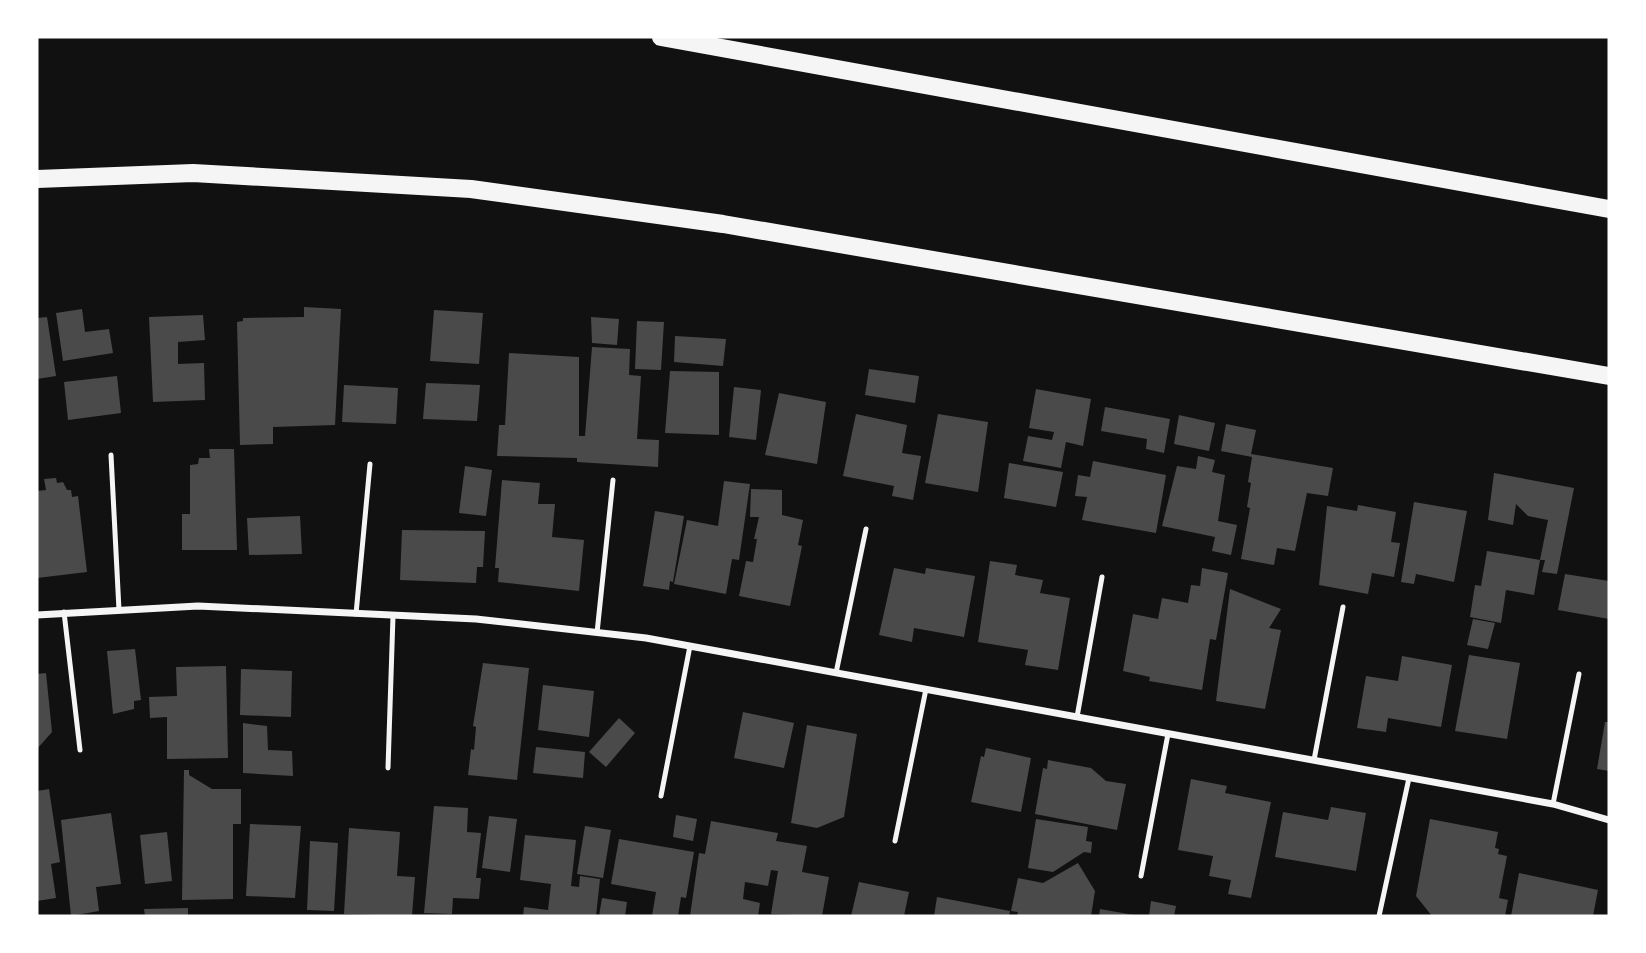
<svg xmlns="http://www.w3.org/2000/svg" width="1646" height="953" viewBox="0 0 1646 953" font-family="'Varela Round',sans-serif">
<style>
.building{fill:#4a4a4a}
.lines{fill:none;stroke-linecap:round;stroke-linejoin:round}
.service{stroke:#f5f5f5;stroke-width:5}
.minor{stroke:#f5f5f5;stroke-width:7}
.primary{stroke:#f5f5f5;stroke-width:18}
</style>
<rect width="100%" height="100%" fill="#111"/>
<!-- building -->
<g class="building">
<polygon points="304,307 341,309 335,425 273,427 273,444 240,445 237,322 243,321 243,318 304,317"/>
<polygon points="82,309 85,332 109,329 113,353 63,361 56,313"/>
<polygon points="434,310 483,313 479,364 430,361"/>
<polygon points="203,315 205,340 178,342 178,364 204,363 205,400 153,402 149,317"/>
<polygon points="47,317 56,376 37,379 37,318"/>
<polygon points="591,317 619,319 617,345 592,343"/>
<polygon points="637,321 664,322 661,370 635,369"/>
<polygon points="675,336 726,339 723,366 674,362"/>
<polygon points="592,347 630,349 629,375 641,376 637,439 659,440 658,467 577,462 577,458 497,456 499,425 505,425 509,353 579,357 579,436 585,436"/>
<polygon points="869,369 919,376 915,403 865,395"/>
<polygon points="670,371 719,372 719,435 665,433"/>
<polygon points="117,376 121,413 68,420 64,382"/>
<polygon points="426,383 480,385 477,421 423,419"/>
<polygon points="344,385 398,388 396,424 342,422"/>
<polygon points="734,387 761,390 756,440 729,437"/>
<polygon points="1036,389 1091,399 1083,446 1066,442 1061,468 1023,461 1028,436 1052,440 1054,432 1029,428"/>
<polygon points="779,393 826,402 817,464 765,455"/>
<polygon points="1105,407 1170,419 1164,453 1146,449 1147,439 1101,431"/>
<polygon points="856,414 907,425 902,453 921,456 913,500 892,496 894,486 843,476"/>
<polygon points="938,414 988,422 978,492 925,483"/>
<polygon points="1179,415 1215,423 1209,451 1174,444"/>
<polygon points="1226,424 1256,430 1251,454 1333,468 1328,496 1307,493 1295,551 1277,548 1274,565 1241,559 1250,508 1247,507 1251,483 1248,482 1252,457 1221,451"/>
<polygon points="209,449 234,449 237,550 182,550 182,514 190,514 190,465 198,464 199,458 210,458"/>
<polygon points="1198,456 1215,460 1212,472 1225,475 1218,521 1237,525 1231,555 1212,551 1215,537 1162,526 1177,466 1196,469"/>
<polygon points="1093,461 1166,475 1156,533 1082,520 1087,497 1075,496 1078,475 1090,477"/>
<polygon points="1009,463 1063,472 1056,507 1004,498"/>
<polygon points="465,466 492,470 486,516 459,513"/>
<polygon points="1494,473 1574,488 1557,574 1542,572 1545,560 1540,560 1548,520 1528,516 1516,504 1513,525 1488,520"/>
<polygon points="56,478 57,483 63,482 67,490 71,490 72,497 78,496 87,572 37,578 37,491 46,490 44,479"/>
<polygon points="502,480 540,483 538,504 555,504 552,537 584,540 579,591 498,582 499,568 495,568"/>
<polygon points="724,481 750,484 739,560 732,559 726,594 674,584 687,520 718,526"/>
<polygon points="751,489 782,490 782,515 803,520 798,545 802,546 790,606 739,596 746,561 753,562 757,539 754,539 759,517 750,517"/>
<polygon points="1414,502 1467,511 1454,582 1416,574 1414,584 1401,582"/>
<polygon points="1358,505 1396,512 1391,542 1400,543 1394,577 1372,573 1368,594 1319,585 1327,506 1357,511"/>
<polygon points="655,511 684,516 673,582 670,581 669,590 643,586"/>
<polygon points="300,516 302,554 249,555 247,518"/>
<polygon points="402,530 485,531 483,567 477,567 476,583 400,580"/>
<polygon points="1487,551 1540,560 1534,595 1506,590 1501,623 1470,617 1475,585 1481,586"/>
<polygon points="990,561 1017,565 1015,575 1043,580 1040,593 1070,598 1058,670 1025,665 1028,650 978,642"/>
<polygon points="894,568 925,574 926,568 975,576 964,637 914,628 912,642 879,635"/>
<polygon points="1202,568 1228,573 1216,640 1210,639 1202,690 1149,681 1150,677 1123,671 1133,614 1158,619 1162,598 1188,603 1191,585 1200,586"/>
<polygon points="1565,574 1609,581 1609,619 1558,610"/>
<polygon points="1230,589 1281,609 1269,628 1281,630 1265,709 1216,701"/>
<polygon points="1473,619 1495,623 1488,649 1467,645"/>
<polygon points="135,649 141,700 134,701 134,709 113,714 107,651"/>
<polygon points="1469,655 1520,663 1507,739 1455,731"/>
<polygon points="1402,656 1452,665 1441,727 1388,718 1386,732 1357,728 1366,676 1398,681"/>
<polygon points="483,663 529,668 517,780 468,775 471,749 474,750 476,727 473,726"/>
<polygon points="226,666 228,758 167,759 167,717 150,718 149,697 177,696 176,667"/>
<polygon points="241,669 292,671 291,717 240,715"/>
<polygon points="46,673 52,732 37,749 37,674"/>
<polygon points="543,685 594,691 589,737 538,730"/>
<polygon points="743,712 794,723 784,768 734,758"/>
<polygon points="619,718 635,733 606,767 589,752"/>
<polygon points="1605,722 1609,722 1609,771 1597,769"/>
<polygon points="243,723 267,726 268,750 292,751 293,776 243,773"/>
<polygon points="807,725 857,734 844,817 817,828 791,823"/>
<polygon points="536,747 585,752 583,778 533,773"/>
<polygon points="986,748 1031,758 1021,812 971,802 981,756 984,757"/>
<polygon points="1048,760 1091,768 1106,781 1126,784 1117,830 1035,814 1043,768 1047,769"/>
<polygon points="184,770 189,770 189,775 212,789 241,789 241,824 233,824 233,899 182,900"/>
<polygon points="1191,779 1227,786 1225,793 1271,802 1251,898 1228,894 1231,880 1209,876 1213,856 1178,850"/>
<polygon points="49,789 60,862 51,864 56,898 37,901 37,791"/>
<polygon points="434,806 468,808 467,832 481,833 476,878 481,878 479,899 453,898 452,914 424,913"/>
<polygon points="1331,807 1366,813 1356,871 1275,857 1283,812 1328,820"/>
<polygon points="111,813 121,884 96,887 99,911 71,916 61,820"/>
<polygon points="676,815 697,819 693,841 673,837"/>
<polygon points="489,816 517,819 510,872 482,868"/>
<polygon points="1036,819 1088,827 1086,841 1092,842 1091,853 1084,852 1053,872 1028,868"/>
<polygon points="1430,819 1498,832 1495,848 1499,849 1498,854 1507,856 1499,898 1508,900 1505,916 1432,916 1416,896"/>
<polygon points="711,821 778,833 776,841 807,846 802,872 829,877 822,916 771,914 778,871 771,870 768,886 745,882 743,899 760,903 758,916 690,916 699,853 705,854"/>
<polygon points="250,824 301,826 295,898 246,896"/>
<polygon points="585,826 611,830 603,878 577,874"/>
<polygon points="349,828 400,832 397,876 415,877 412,916 344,914"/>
<polygon points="167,832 172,881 145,884 140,835"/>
<polygon points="525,835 576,840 571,886 579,887 580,876 600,879 596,916 523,916 524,907 548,910 551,884 520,880"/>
<polygon points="619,839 694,852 686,898 681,897 678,916 652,916 656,892 611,884"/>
<polygon points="310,841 338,843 334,911 307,910"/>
<polygon points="1078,863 1095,891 1091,916 1017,916 1018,912 1011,911 1018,878 1043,883"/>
<polygon points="1519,873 1598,890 1593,916 1511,916"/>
<polygon points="859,882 909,892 904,916 851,916"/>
<polygon points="937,897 1010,911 1009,916 934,916"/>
<polygon points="602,898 627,902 625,916 599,916"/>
<polygon points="1151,901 1176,906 1174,916 1149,916"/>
<polygon points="188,908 188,916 145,916 144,909"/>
<polygon points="1100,909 1134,915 1134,916 1099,916"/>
</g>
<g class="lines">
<!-- service -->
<g class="service">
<polyline points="111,455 119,610"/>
<polyline points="64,612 80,750"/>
<polyline points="356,614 370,464"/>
<polyline points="597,633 613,480"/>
<polyline points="836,673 866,529"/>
<polyline points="1077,717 1102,577"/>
<polyline points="1314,760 1343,607"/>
<polyline points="388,768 393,616"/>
<polyline points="661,796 690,646"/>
<polyline points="1553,804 1579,674"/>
<polyline points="895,841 926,689"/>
<polyline points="1141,876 1168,734"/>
<polyline points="1379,916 1409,778"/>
</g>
<!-- minor -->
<polyline class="minor" points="37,615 198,606 476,619 646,638 1553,804 1609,820"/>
<!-- primary -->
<g class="primary">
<polyline points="661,37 1609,209"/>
<polyline points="37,179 193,173 471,189 723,224 1609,376"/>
</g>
</g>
<!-- border -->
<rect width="1646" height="953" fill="none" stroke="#ffffff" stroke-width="77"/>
</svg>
